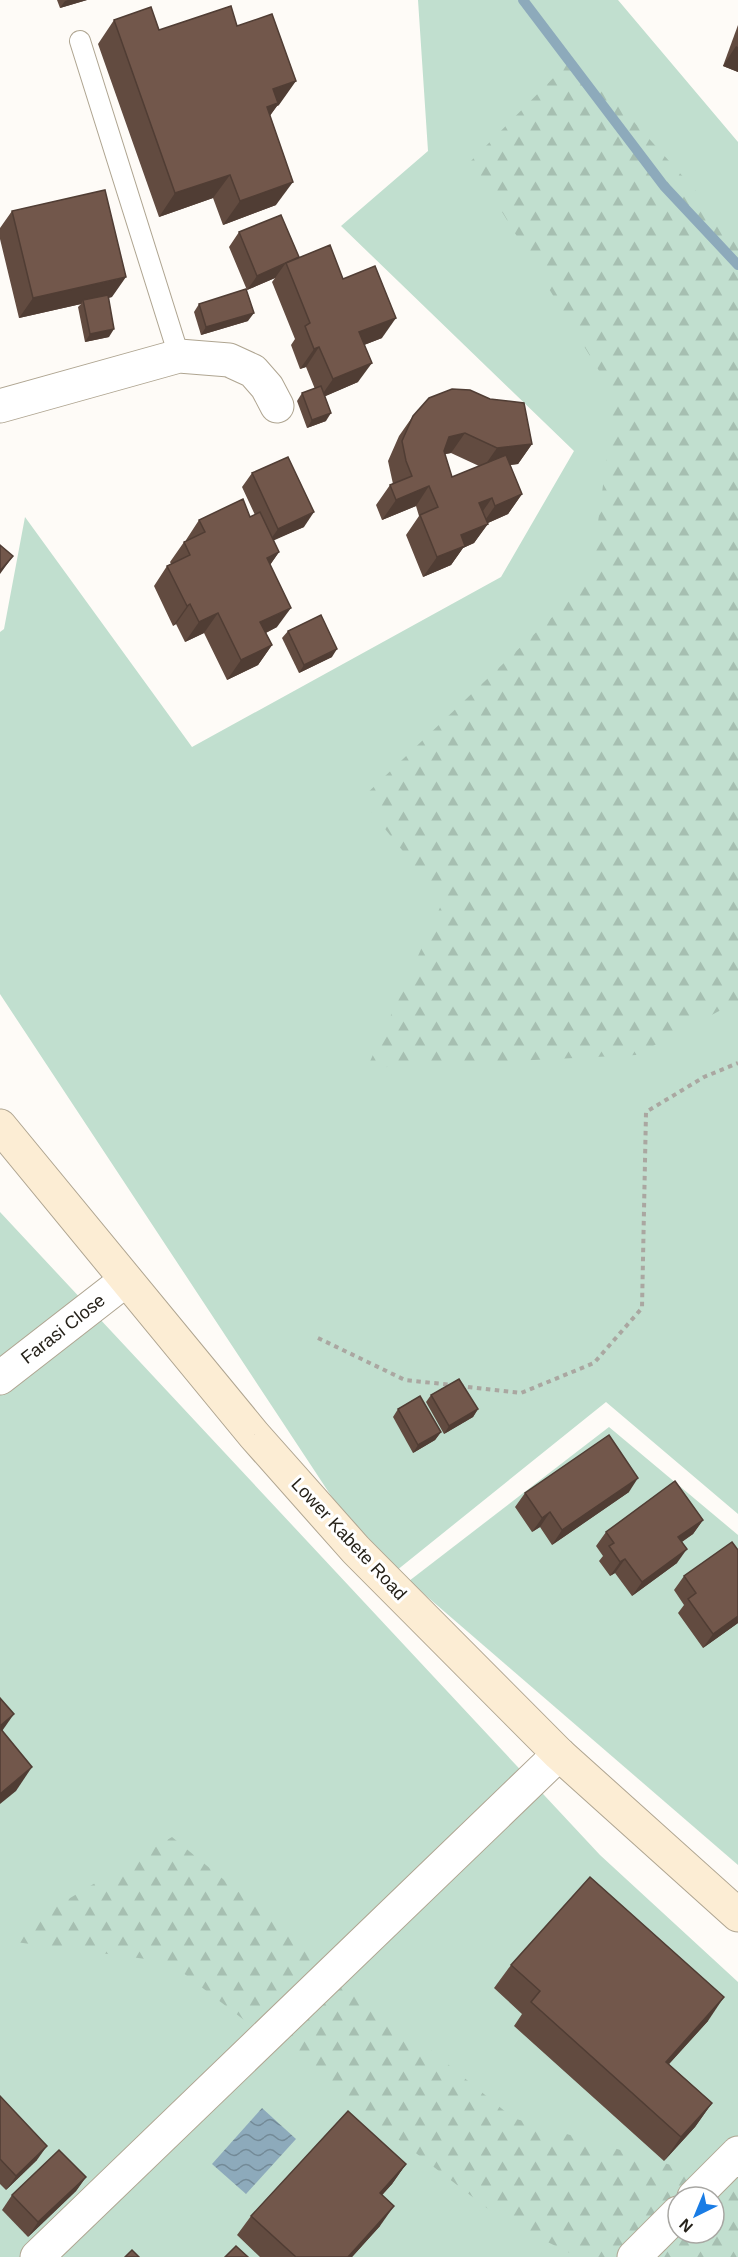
<svg xmlns="http://www.w3.org/2000/svg" width="738" height="2257" viewBox="0 0 738 2257" font-family="Arial,sans-serif">
<style>
.green{fill:#c1dfcf;fill-rule:evenodd}
.forest{fill:url(#forest-firs);fill-rule:evenodd}
.water{fill:url(#water-waves)}
.lines{fill:none;stroke-linecap:round;stroke-linejoin:round}
.stream{stroke:#8daabb;stroke-width:10}
.service-casing{stroke:#afa591;stroke-width:22}
.minor-casing{stroke:#afa591;stroke-width:35}
.secondary-casing{stroke:#afa591;stroke-width:35}
.path{stroke:#aaa7a1;stroke-width:4;stroke-dasharray:4.5 4.5;stroke-linecap:butt}
.service{stroke:#fff;stroke-width:20}
.minor{stroke:#fff;stroke-width:33}
.secondary{stroke:#fcedd4;stroke-width:33}
.wall{fill:#624b40;fill-rule:evenodd}
.shaded-wall{fill:#503d34}
.building{fill:#72574b;stroke:#503d34;stroke-width:1.5}
.labels{text-anchor:middle;stroke-width:6;stroke-linejoin:round;paint-order:stroke}
.street-label{font-size:18px;fill:#26221a;stroke:#fff}
</style>
<defs>
<pattern id="forest-firs" width="22" height="20" patternUnits="userSpaceOnUse" patternTransform="scale(1.5)"><rect width="22" height="20" fill="#c1dfcf"/><path d="M5 1l3.5 6h-7zM16 11l3.5 6h-7z" fill="#a6bfb1"/></pattern>
<pattern id="water-waves" width="16" height="10" patternUnits="userSpaceOnUse" patternTransform="scale(1.5)"><rect width="16" height="10" fill="#8daabb"/><path d="M0 5q4-4 8 0t8 0" fill="none" stroke="#738a97"/></pattern>
</defs>
<rect width="100%" height="100%" fill="#fefbf7"/>
<!-- green -->
<g class="green">
<polygon points="418,0 618,0 738,142 738,1514 606,1402 386,1579 0,994 0,632 4,629 25,517 192,747 501,577 574,451 341,226 428,151"/>
<path d="M0,1212L600,1855L738,1982V2257H0ZM678,2197H714V2233H678Z"/>
<polygon points="609,1427 738,1535 738,1865 409,1581"/>
</g>
<!-- forest -->
<g class="forest">
<polygon points="575,56 738,238 738,1001 636,1055 367,1068 443,901 361,799 590,581 615,397 471,161"/>
<path d="M172,1837L513,2118L738,2185V2257H578L501,2219L169,1962L0,1940ZM678,2197H714V2233H678Z"/>
</g>
<!-- water -->
<polygon class="water" points="262,2108 296,2139 246,2194 212,2164"/>
<g class="lines">
<!-- stream -->
<polyline class="stream" points="523,0 664,186 738,265"/>
<!-- service casing -->
<g class="service-casing">
<polyline id="service" points="80,41 179,356"/>
</g>
<!-- minor casing -->
<g class="minor-casing">
<g id="minor">
<polyline points="0,406 179,356 229,360 253,371 267,387 277,406"/>
<polyline points="0,1378 126,1280"/>
<polyline points="694,2197 738,2153"/>
<polyline points="37,2257 559,1754"/>
<polyline points="634,2257 678,2213"/>
</g>
</g>
<!-- secondary casing -->
<g class="secondary-casing">
<polyline id="secondary" points="0,1126 254,1435 356,1550 559,1754 738,1915"/>
</g>
<!-- path -->
<g class="path">
<polyline points="318,1338 405,1380 452,1385"/>
<polyline points="459,1386 521,1393 594,1363 642,1308 646,1112 704,1077 738,1063"/>
</g>
<!-- service -->
<use href="#service" class="service"/>
<!-- minor -->
<use href="#minor" class="minor"/>
<!-- secondary -->
<use href="#secondary" class="secondary"/>
</g>
<!-- wall -->
<g class="wall">
<polygon points="57,0 87,0 60,8"/>
<polygon points="114,20 159,30 237,26 279,105 277,106 270,115 276,205 223,225 213,198 159,217 98,44"/>
<polygon points="738,25 738,72 723,66"/>
<polygon points="12,211 112,297 108,298 109,337 85,342 78,307 81,304 19,318 0,239 0,228"/>
<polygon points="239,232 299,257 343,279 382,338 364,345 358,382 325,396 326,421 307,428 297,401 302,393 315,389 306,367 300,369 291,345 295,339 272,282 275,278 247,290 229,247"/>
<polygon points="199,304 248,321 201,335 194,312"/>
<path d="M413,416L532,444L518,464L510,465L522,494L508,514L488,523L474,543L463,548L451,565L423,577L406,535L419,516L416,506L382,520L376,505L390,485L393,484L388,461L399,436ZM451,453L479,466L452,477L445,454Z"/>
<polygon points="252,473 304,527 273,540 279,552 270,565 277,627 266,633 272,645 258,665 227,680 204,633 185,642 176,624 173,626 154,586 167,566 171,564 170,562 184,542 186,541 186,540 199,520 250,517 255,515 242,487"/>
<polygon points="288,631 332,657 299,673 282,638"/>
<polygon points="431,1395 478,1409 473,1417 444,1434 426,1402"/>
<polygon points="398,1409 441,1432 435,1440 413,1453 393,1417"/>
<polygon points="629,1492 552,1545 540,1527 532,1532 515,1507 525,1493"/>
<polygon points="703,1520 693,1534 682,1542 677,1563 632,1596 615,1573 610,1576 599,1561 603,1556 596,1546 606,1532"/>
<polygon points="684,1576 738,1623 703,1648 678,1613 684,1605 674,1590"/>
<polygon points="511,1965 708,2021 669,2064 712,2103 695,2127 664,2161 514,2026 522,2014 494,1988"/>
<polygon points="0,2096 37,2160 6,2190 0,2184"/>
<polygon points="406,2164 392,2184 382,2195 380,2226 352,2257 260,2257 237,2235 251,2216"/>
<polygon points="86,2177 76,2191 28,2237 2,2210 12,2195"/>
</g>
<!-- shaded-wall -->
<g class="shaded-wall">
<polygon points="68,0 87,0 60,8 65,1"/>
<polygon points="736,46 738,47 738,72 723,66"/>
<polygon points="296,81 279,105 277,106 262,127 265,110 273,89"/>
<polygon points="230,175 213,198 159,217 175,193"/>
<polygon points="293,182 276,205 223,225 240,201"/>
<polygon points="285,264 275,278 247,290 257,276"/>
<polygon points="126,277 112,297 84,303 83,300 81,304 19,318 33,298"/>
<polygon points="254,313 248,321 201,335 206,327"/>
<polygon points="396,318 382,338 346,352 359,332"/>
<polygon points="114,329 109,337 85,342 90,334"/>
<polygon points="319,347 306,367 300,369 314,349"/>
<polygon points="372,363 358,382 319,399 333,379"/>
<polygon points="331,413 326,421 307,428 312,420"/>
<polygon points="465,433 451,453 435,456 449,437"/>
<polygon points="532,444 518,464 483,468 497,448"/>
<polygon points="429,486 416,506 382,520 396,500"/>
<polygon points="522,494 508,514 481,526 495,506"/>
<polygon points="492,498 478,518 479,503"/>
<polygon points="314,512 304,527 268,543 278,529"/>
<polygon points="488,524 474,543 463,548 451,565 423,577 437,557 461,535"/>
<polygon points="279,552 265,572 267,558"/>
<polygon points="13,556 0,574 0,571"/>
<polygon points="190,604 176,624 173,626 187,606"/>
<polygon points="291,608 277,627 247,642 260,622"/>
<polygon points="218,613 204,633 185,642 199,622"/>
<polygon points="272,645 258,665 227,680 241,660"/>
<polygon points="337,649 332,657 299,673 304,665"/>
<polygon points="478,1409 473,1417 444,1434 449,1426"/>
<polygon points="441,1432 435,1440 413,1453 418,1445"/>
<polygon points="638,1478 629,1492 552,1545 562,1530"/>
<polygon points="550,1512 540,1527 532,1532 542,1518"/>
<polygon points="703,1520 693,1534 668,1551 678,1537"/>
<polygon points="687,1549 677,1563 632,1596 642,1582"/>
<polygon points="625,1559 615,1573 610,1576 620,1562"/>
<polygon points="738,1616 738,1623 703,1648 713,1634"/>
<polygon points="14,1714 0,1734 0,1726"/>
<polygon points="32,1767 16,1791 0,1804 0,1794"/>
<polygon points="724,1997 708,2021 649,2086 666,2062"/>
<polygon points="712,2103 695,2127 664,2161 681,2137"/>
<polygon points="47,2146 37,2160 6,2190 16,2176"/>
<polygon points="406,2164 392,2184 366,2213 380,2193"/>
<polygon points="86,2177 76,2191 28,2237 38,2222"/>
<polygon points="394,2206 380,2226 352,2257 348,2257"/>
</g>
<!-- building -->
<g class="building">
<polygon points="231,6 237,26 272,14 296,81 273,89 278,103 267,107 293,182 240,201 230,175 175,193 114,20 151,7 159,30"/>
<polygon points="105,190 126,277 33,298 12,211"/>
<polygon points="281,215 299,257 257,276 239,232"/>
<polygon points="330,245 343,279 375,266 396,318 359,332 372,363 333,379 319,347 314,349 305,326 310,323 286,263"/>
<polygon points="246,289 254,313 206,327 199,304"/>
<polygon points="108,295 114,329 90,334 83,300"/>
<polygon points="321,386 331,413 312,420 302,393"/>
<polygon points="452,389 470,390 490,399 524,403 532,444 497,448 465,433 449,437 444,451 452,477 506,455 522,494 495,506 492,498 479,503 488,524 461,535 465,546 437,557 420,515 438,507 429,486 396,500 390,485 412,476 406,461 402,441 413,416 429,398"/>
<polygon points="288,457 314,512 278,529 252,473"/>
<polygon points="243,499 250,517 260,512 279,552 267,558 291,608 260,622 272,645 241,660 218,613 199,622 190,604 187,606 167,566 190,555 184,542 205,532 199,520"/>
<polygon points="0,545 13,556 0,571"/>
<polygon points="321,615 337,649 304,665 288,631"/>
<polygon points="459,1379 478,1409 449,1426 431,1395"/>
<polygon points="420,1396 441,1432 418,1445 398,1409"/>
<polygon points="609,1435 638,1478 562,1530 550,1512 542,1518 525,1493"/>
<polygon points="675,1481 703,1520 678,1537 687,1549 642,1582 625,1559 620,1562 609,1546 614,1543 606,1532"/>
<polygon points="732,1542 738,1550 738,1616 713,1634 688,1599 696,1593 684,1576"/>
<polygon points="0,1698 14,1714 0,1726"/>
<polygon points="0,1728 32,1767 0,1794"/>
<polygon points="590,1877 724,1997 666,2062 712,2103 681,2137 531,2002 540,1991 511,1965"/>
<polygon points="0,2096 47,2146 16,2176 0,2159"/>
<polygon points="348,2111 406,2164 380,2193 394,2206 348,2257 296,2257 251,2216"/>
<polygon points="59,2150 86,2177 38,2222 12,2195"/>
<polygon points="236,2246 248,2257 225,2257"/>
<polygon points="132,2250 139,2257 125,2257"/>
</g>
<g class="labels">
<!-- street labels -->
<g class="street-label">
<text transform="translate(63 1329) rotate(-38)" y="6">Farasi Close</text>
<text transform="translate(349 1539) rotate(47)" y="6">Lower Kabete Road</text>
</g>
</g>
<!-- north arrow -->
<g transform="translate(696 2215) rotate(223)"><circle r="28" fill="#ffffff" stroke="#a8a7a3" stroke-width="1.5"/>
<path d="M0-4.5L10 22L0 15L-10 22Z" fill="#197ce5"/>
<text y="-9" font-size="16" font-weight="bold" text-anchor="middle" fill="#26221a">N</text>
</g>
</svg>
